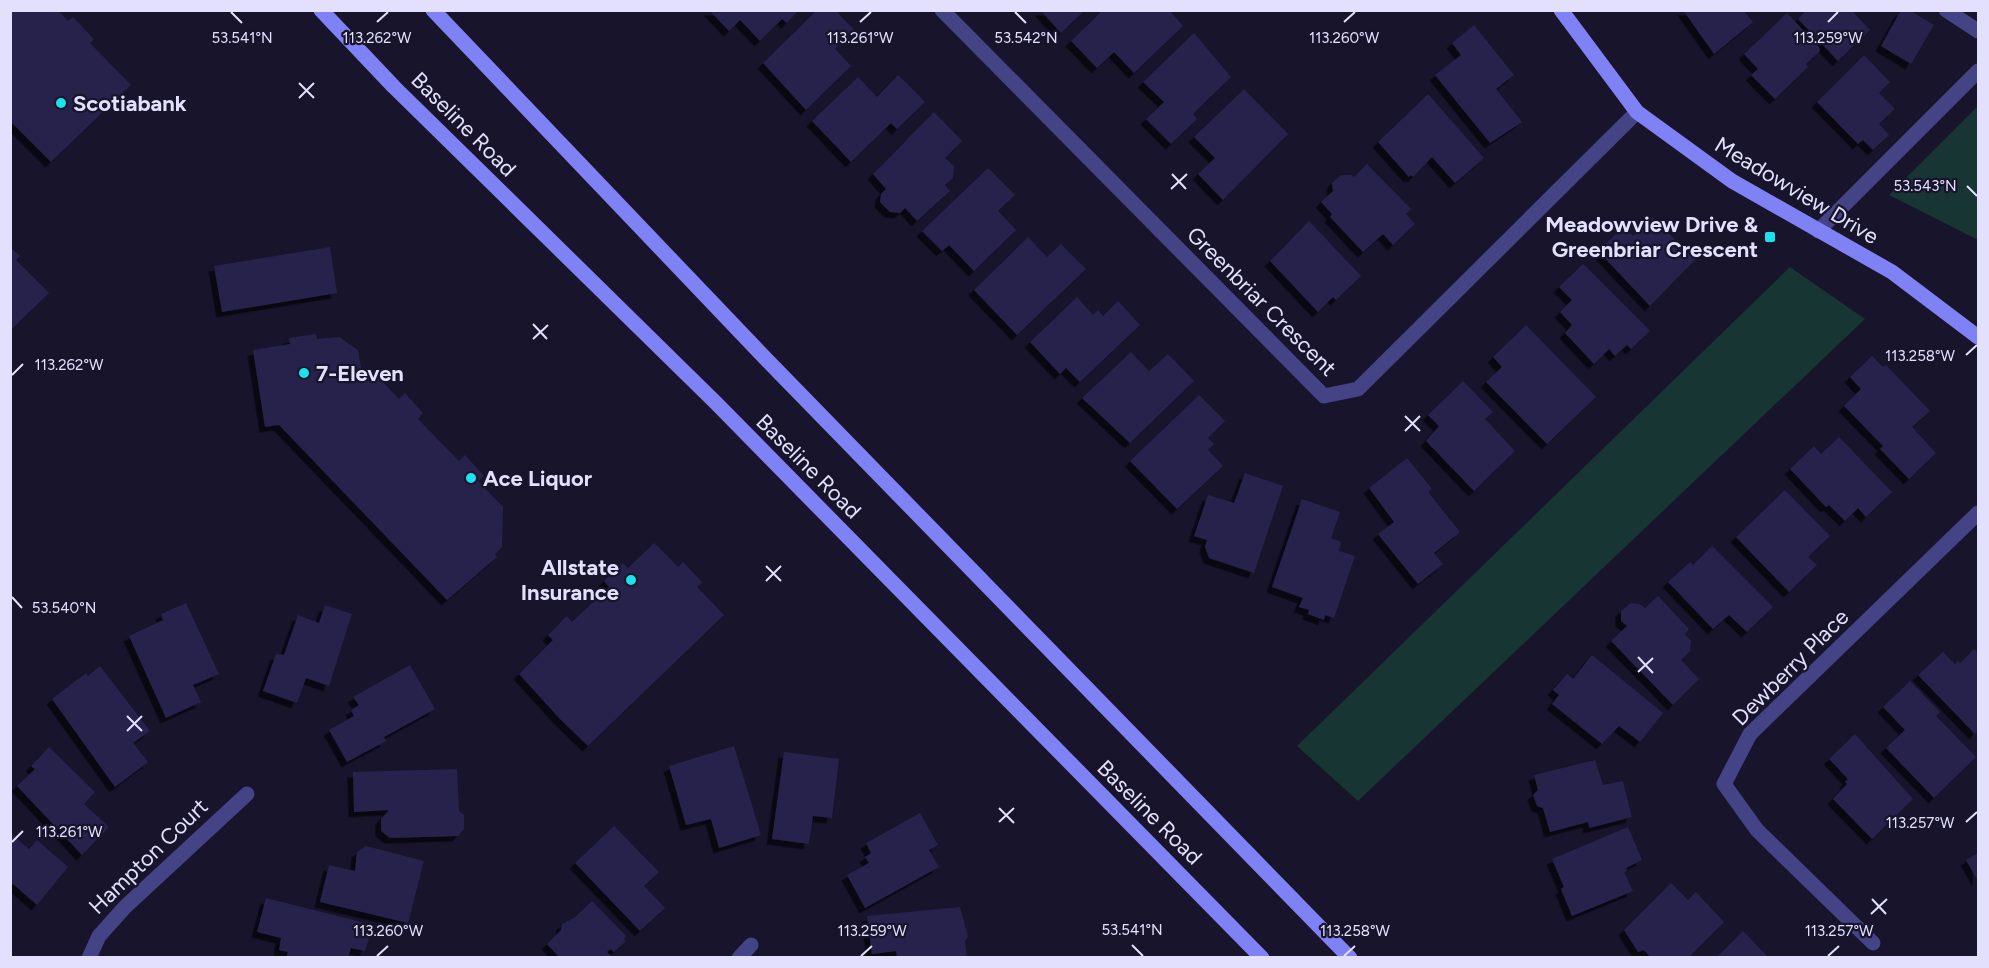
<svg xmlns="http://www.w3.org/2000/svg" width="1989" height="968" viewBox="0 0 1989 968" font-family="Figtree,sans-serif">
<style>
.green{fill:#173532}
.building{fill:#28214b;filter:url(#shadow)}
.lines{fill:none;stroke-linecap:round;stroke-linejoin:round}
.lane{stroke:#434386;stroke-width:15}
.street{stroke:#434386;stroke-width:15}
.secondary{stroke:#7f82f5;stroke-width:15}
.ticks{fill:none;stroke:#e2e0fd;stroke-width:2}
.poi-dot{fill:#1be3ee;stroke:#17142b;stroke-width:2}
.labels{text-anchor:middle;stroke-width:4.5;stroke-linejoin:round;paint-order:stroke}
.poi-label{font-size:22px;font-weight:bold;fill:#e2e0fd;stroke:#17142b;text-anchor:start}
.street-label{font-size:22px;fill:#e2e0fd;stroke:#17142b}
.ticks-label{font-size:15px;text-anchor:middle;fill:#e2e0fd;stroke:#17142b;stroke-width:4.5;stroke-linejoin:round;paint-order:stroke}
</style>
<defs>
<filter id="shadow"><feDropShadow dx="-5.5" dy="5.5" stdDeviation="0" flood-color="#0009"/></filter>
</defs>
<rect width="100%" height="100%" fill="#17142b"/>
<!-- green -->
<g class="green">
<polygon points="1978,106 1978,240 1889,195"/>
<polygon points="1790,267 1865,319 1358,801 1297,746"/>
</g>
<!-- building -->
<g class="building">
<polygon points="10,10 58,10 68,21 73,17 94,39 90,43 131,85 51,162 10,121"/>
<polygon points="709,10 799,10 787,23 782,19 760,41 740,20 729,31"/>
<polygon points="817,10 835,10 854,30 835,49 851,66 806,110 763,63"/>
<polygon points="1040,10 1085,10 1061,33"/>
<polygon points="1103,10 1169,10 1183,26 1134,73 1114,52 1097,68 1071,41"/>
<polygon points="1683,10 1743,10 1753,22 1714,54"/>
<polygon points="1807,10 1851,10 1870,30 1838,61 1798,19"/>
<polygon points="1901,10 1909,10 1934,25 1911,64 1881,46"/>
<polygon points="1787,13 1819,47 1820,51 1806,64 1808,67 1775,99 1751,75 1758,69 1744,54"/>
<polygon points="1474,25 1514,75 1496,89 1522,122 1490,143 1435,75 1461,55 1452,43"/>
<polygon points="1194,33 1231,77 1193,114 1197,119 1171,144 1146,119 1164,102 1143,82"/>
<polygon points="1864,55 1890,82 1879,93 1895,109 1879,124 1889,135 1873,150 1863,140 1858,144 1817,102"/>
<polygon points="898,75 925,102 897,129 891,123 851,162 812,121 858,77 877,97"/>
<polygon points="1244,89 1288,134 1223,200 1198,174 1215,158 1194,137"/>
<polygon points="1428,94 1484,158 1455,183 1432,157 1413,177 1411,175 1409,177 1378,142"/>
<polygon points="934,112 962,141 945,158 954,166 953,178 945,185 950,191 917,221 905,208 900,213 890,212 880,202 881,194 886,189 873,174"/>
<polygon points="1367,164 1411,209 1406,214 1415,224 1393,245 1383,234 1363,252 1330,217 1332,214 1321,202 1333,191 1332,183 1341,175 1351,175 1354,177"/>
<polygon points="988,168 1015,195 998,211 1016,230 974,271 949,245 942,251 922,231"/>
<polygon points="1653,217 1695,260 1650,306 1598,251 1624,226 1633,236"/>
<polygon points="1309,221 1361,276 1336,300 1333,297 1318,312 1270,261"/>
<polygon points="1028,237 1047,257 1061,244 1086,269 1017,335 974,290"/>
<polygon points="10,247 20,256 16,260 49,293 10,331"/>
<polygon points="330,247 337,293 222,312 214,266"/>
<polygon points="1583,264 1650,331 1631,349 1627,345 1615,356 1609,349 1594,364 1565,333 1572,325 1560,312 1572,300 1559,287"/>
<polygon points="1077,297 1093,315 1098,310 1103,316 1118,301 1140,325 1080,382 1066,368 1060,374 1030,342"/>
<polygon points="1526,325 1596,397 1547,444 1486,382 1502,367 1493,357"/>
<polygon points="316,334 317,339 339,337 358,350 363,379 378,377 399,399 405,393 423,413 418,419 459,461 465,455 484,476 478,481 503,507 502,547 495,554 497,557 447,600 279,425 265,427 253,350 290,344 289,338"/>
<polygon points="1131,352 1149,371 1168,354 1194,381 1130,443 1082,398"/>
<polygon points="1872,356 1883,367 1886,365 1930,411 1912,427 1936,453 1909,479 1880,449 1883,446 1844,406 1861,389 1850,377"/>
<polygon points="1463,381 1493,412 1485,419 1515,451 1474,491 1426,441 1439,426 1428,415"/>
<polygon points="1199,395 1225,421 1208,438 1214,444 1208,450 1223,466 1177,509 1130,461"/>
<polygon points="1839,437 1892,492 1866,517 1858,508 1845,521 1829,505 1826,507 1790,469 1814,446 1821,454"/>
<polygon points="1407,458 1432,489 1428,492 1460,532 1434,553 1443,564 1418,584 1378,534 1394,522 1369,488"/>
<polygon points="1245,473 1283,486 1254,573 1209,558 1205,547 1207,540 1194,536 1208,495 1234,503"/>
<polygon points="1785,490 1830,536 1808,557 1817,565 1789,592 1736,537"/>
<polygon points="1302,499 1340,512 1331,538 1341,542 1339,551 1355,556 1334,618 1325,615 1324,620 1308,614 1309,610 1299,607 1303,598 1272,587"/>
<polygon points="654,543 678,567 683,562 702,582 697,587 724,615 588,746 560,719 519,674 553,640 548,635 567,616 572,622 609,587 604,581 623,563 628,568"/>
<polygon points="1712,546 1773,607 1747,632 1729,615 1713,629 1668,582 1690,562 1693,565"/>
<polygon points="1658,596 1689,629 1685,634 1691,641 1690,651 1681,660 1699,679 1673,705 1611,641 1627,626 1621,621 1621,611 1631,603 1639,604 1645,608"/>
<polygon points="186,603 219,674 193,685 201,702 166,718 129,636 163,620 161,614"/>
<polygon points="325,605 352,614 329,686 306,678 297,703 263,691 276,654 284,655 298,615 319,623"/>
<polygon points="1974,649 1978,653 1978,730 1975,734 1918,675 1943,652 1955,664 1958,661 1960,663"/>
<polygon points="1592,655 1663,713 1640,742 1619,726 1602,744 1552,704 1559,695 1553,690 1567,674 1573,679"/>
<polygon points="410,665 435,709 384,737 386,741 347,762 329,730 354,716 351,710 359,705 353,697"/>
<polygon points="100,666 150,731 133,743 148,762 115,787 52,699 86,673 88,676"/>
<polygon points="1910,681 1940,712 1936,716 1976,757 1934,798 1886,748 1905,730 1883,707"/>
<polygon points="1855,734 1913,799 1872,839 1833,799 1847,784 1845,782 1848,779 1829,759"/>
<polygon points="734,746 761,835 719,848 711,819 686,825 669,766"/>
<polygon points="49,747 95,792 84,804 109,827 82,855 17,786 35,769 31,766"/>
<polygon points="784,752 839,759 832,818 813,816 809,844 772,839"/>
<polygon points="1595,760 1603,785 1623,781 1632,817 1589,828 1588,822 1550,832 1543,808 1537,806 1533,795 1538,790 1534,775"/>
<polygon points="457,769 459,811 464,815 464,829 458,836 390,838 381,831 381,819 389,810 354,812 353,772"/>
<polygon points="920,813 938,845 929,850 939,867 865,908 847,875 869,863 865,857 871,853 866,843"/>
<polygon points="614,826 659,872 644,886 665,908 640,931 575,863"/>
<polygon points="1628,827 1642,860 1626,868 1627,871 1624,872 1633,891 1572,916 1561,889 1564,887 1552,859"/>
<polygon points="10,833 29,849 37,840 68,867 37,905 13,884 10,887"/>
<polygon points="366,846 424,861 408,923 320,902 329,865 355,871 357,852"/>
<polygon points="1978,853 1978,881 1966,860"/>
<polygon points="1671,883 1688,900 1696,892 1724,922 1688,958 1651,958 1644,950 1638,952 1624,930"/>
<polygon points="266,898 373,925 365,951 351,948 348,958 286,958 288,952 279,950 281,938 257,932"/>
<polygon points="592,901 626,936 624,939 626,941 614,952 611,949 607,952 613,958 560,958 547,944 561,930 562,924 574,918"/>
<polygon points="960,907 968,936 965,941 967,958 897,958 896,951 872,954 867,916"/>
<polygon points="1743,931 1769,958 1716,958"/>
</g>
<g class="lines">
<!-- lane -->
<g class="lane">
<polyline points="1946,10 1978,31"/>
<polyline points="1818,231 1978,71"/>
</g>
<!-- street -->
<g class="street">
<polyline points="942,10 1324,396 1358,389 1637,112"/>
<polyline points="1873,943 1757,830 1724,784 1750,734 1978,513"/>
<polyline points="89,958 99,936 125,907 247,794"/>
<polyline points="739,958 751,945"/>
</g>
<!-- secondary -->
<g class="secondary">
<polyline points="321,10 394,87 716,403 1262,958"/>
<polyline points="433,10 765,358 1350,958"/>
<polyline points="1561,10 1637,112 1732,181 1892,272 1978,337"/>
</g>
</g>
<!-- ticks -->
<path class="ticks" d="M231,12L242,23M1015,12L1026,23M377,22L388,12M860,22L871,12M1344,22L1355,12M1828,22L1838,12M299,83L314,98M299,98L314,83M1172,174L1186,189M1967,186L1977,196M1171,189L1187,174M533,324L547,339M533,339L548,325M1966,355L1977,345M12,375L23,364M1405,416L1420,431M1405,431L1420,416M766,566L781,581M766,581L781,566M12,597L22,608M1638,657L1653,673M1638,672L1653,658M127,716L142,731M127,731L142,716M999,808L1014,823M999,822L1014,808M1966,822L1977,812M12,842L23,831M1872,899L1886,914M1871,914L1887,899M1132,945L1143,956M377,956L388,946M861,956L872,946M1344,956L1355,946M1828,956L1839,946"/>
<!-- markers -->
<g class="poi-dot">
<circle cx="61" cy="103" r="6"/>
<rect x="1764" y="231" width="12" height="12" rx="3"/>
<circle cx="304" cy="373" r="6"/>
<circle cx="471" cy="478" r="6"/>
<circle cx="631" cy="580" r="6"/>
</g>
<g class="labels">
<!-- poi labels -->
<g class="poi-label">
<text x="73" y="111">Scotiabank</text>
<text x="1758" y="232" text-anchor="end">Meadowview Drive &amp;<tspan x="1758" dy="25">Greenbriar Crescent</tspan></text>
<text x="316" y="381">7-Eleven</text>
<text x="483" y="486">Ace Liquor</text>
<text x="619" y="575" text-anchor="end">Allstate<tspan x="619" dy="25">Insurance</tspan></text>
</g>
<!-- street labels -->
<g class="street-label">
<text transform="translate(464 124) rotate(45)" y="8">Baseline Road</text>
<text transform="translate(1797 190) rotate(31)" y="8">Meadowview Drive</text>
<text transform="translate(1262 301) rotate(45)" y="8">Greenbriar Crescent</text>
<text transform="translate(809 466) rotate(45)" y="8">Baseline Road</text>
<text transform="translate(1790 667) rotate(-45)" y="8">Dewberry Place</text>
<text transform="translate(1150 812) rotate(45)" y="8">Baseline Road</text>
<text transform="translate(148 856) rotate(-44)" y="8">Hampton Court</text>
</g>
</g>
<g class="ticks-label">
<text x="377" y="43">113.262°W</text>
<text x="860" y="43">113.261°W</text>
<text x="1344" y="43">113.260°W</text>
<text x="1828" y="43">113.259°W</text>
<text x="242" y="43">53.541°N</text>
<text x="1026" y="43">53.542°N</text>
<text x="1925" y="191">53.543°N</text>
<text x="1920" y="361">113.258°W</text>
<text x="69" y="370">113.262°W</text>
<text x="64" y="613">53.540°N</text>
<text x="1920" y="828">113.257°W</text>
<text x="69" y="837">113.261°W</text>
<text x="1132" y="935">53.541°N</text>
<text x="388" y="936">113.260°W</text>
<text x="872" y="936">113.259°W</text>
<text x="1355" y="936">113.258°W</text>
<text x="1839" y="936">113.257°W</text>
</g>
<!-- border -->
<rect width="1989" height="968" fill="none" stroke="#e2e0fd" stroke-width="24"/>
</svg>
